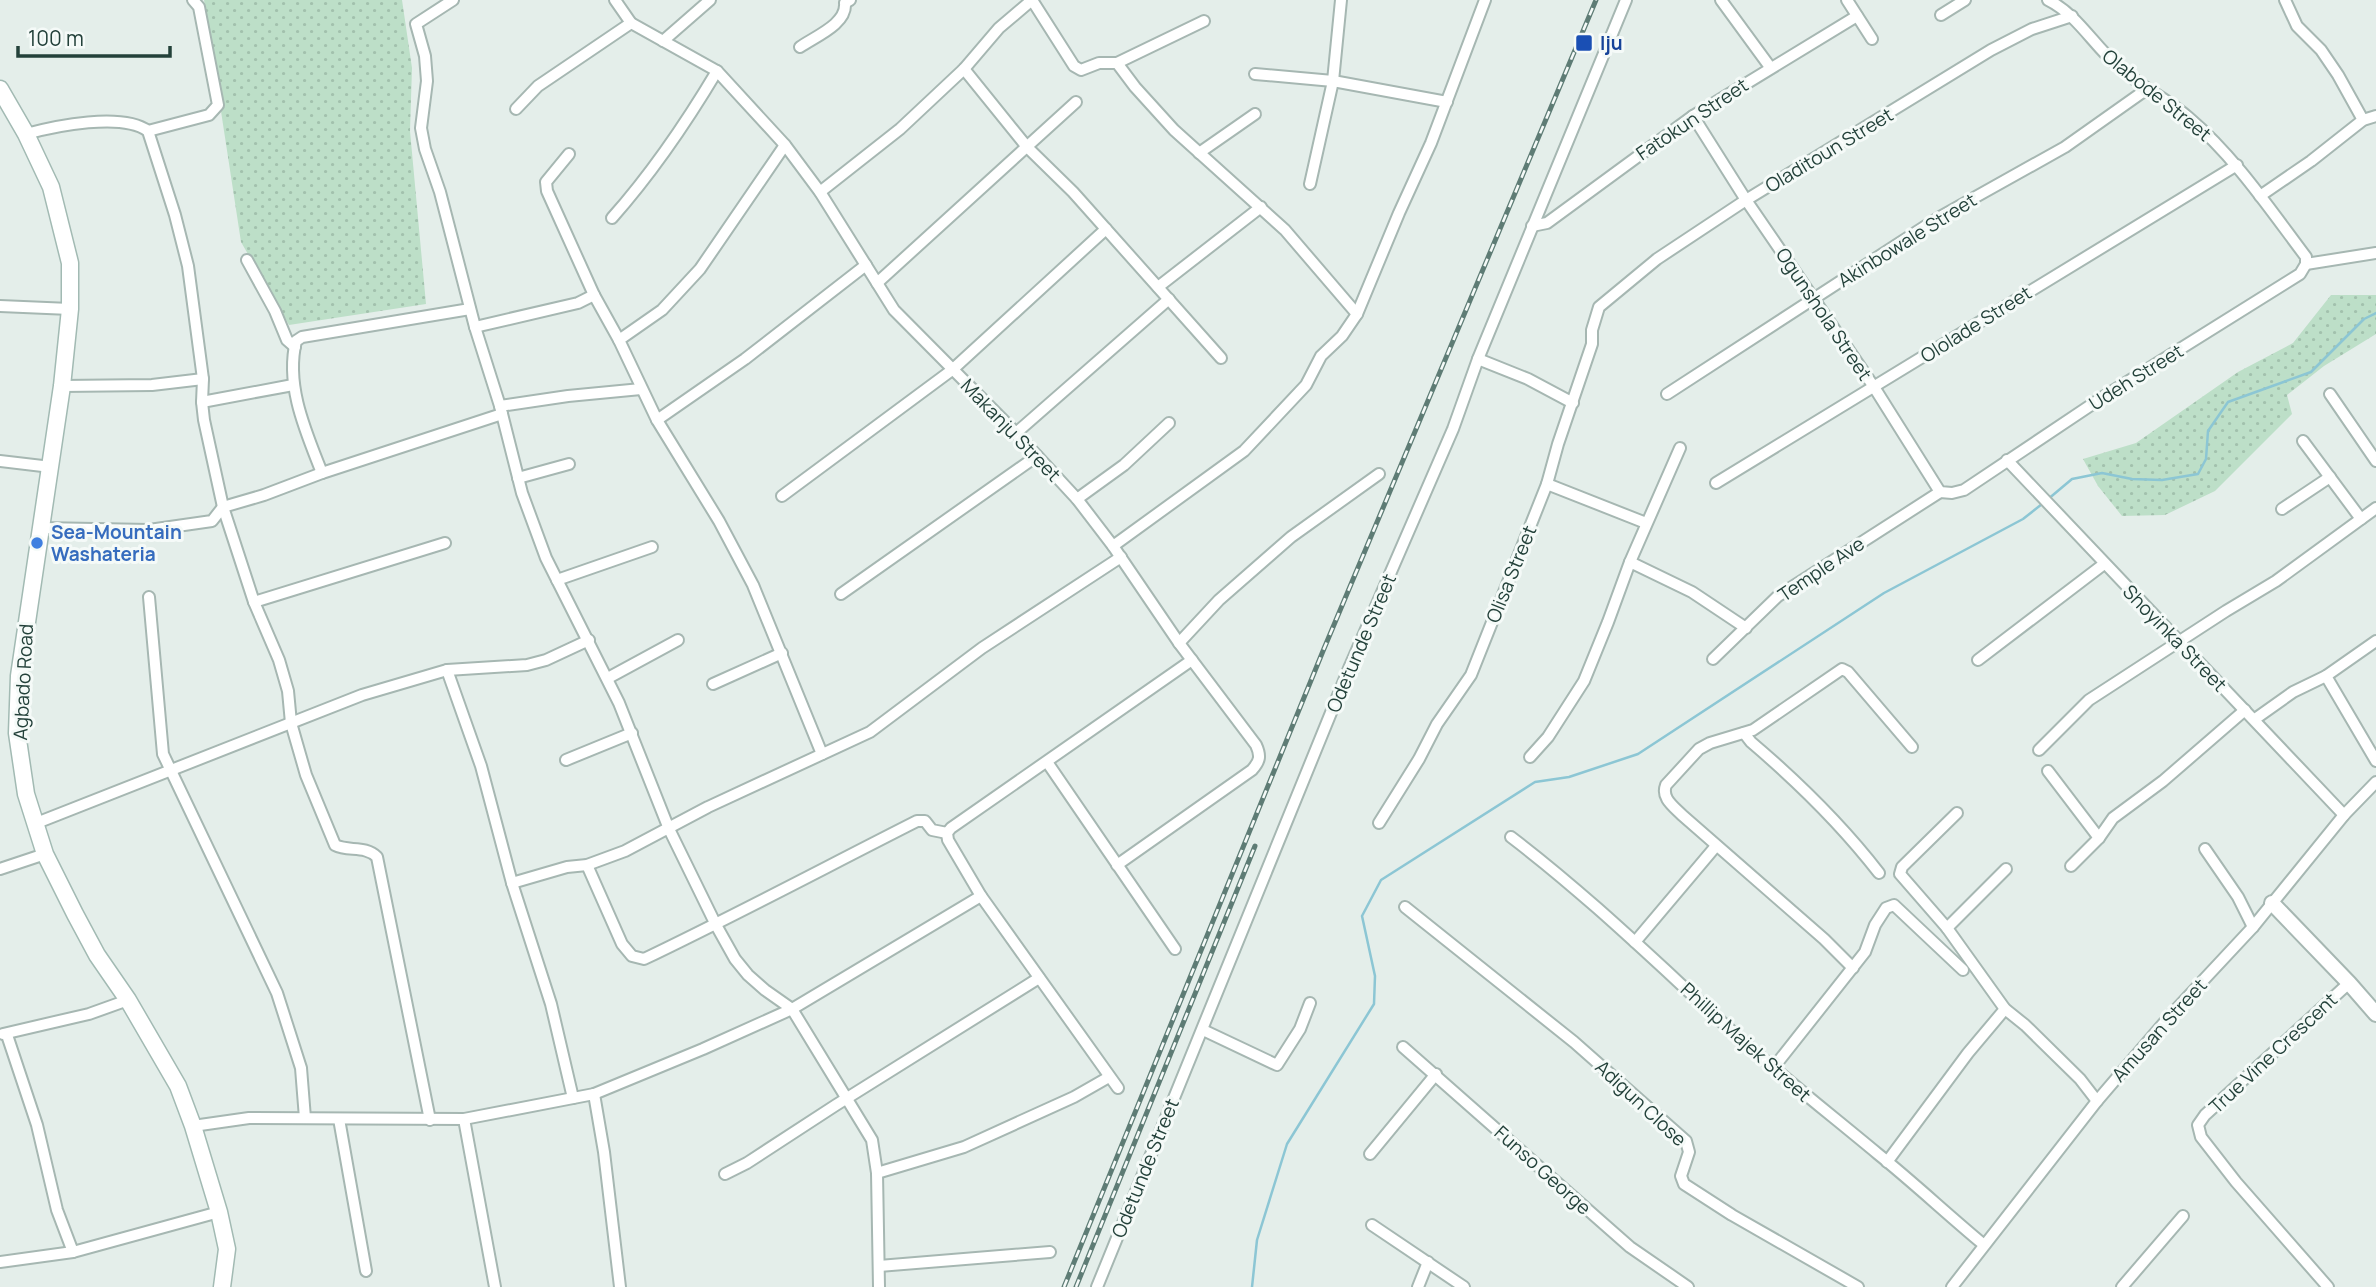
<svg xmlns="http://www.w3.org/2000/svg" width="2376" height="1287" viewBox="0 0 2376 1287" font-family="Manrope,sans-serif">
<style>
.grass{fill:url(#grass-dots)}
.lines{fill:none;stroke-linecap:round;stroke-linejoin:round}
.stream{stroke:#8cc6d4;stroke-width:2.5}
.minor-casing{stroke:#a6b7b2;stroke-width:14}
.tertiary-casing{stroke:#a6b7b2;stroke-width:18}
.secondary-casing{stroke:#a2bab3;stroke-width:19}
.minor{stroke:#fff;stroke-width:10}
.tertiary{stroke:#fff;stroke-width:14}
.secondary{stroke:#fff;stroke-width:16}
.rail-casing{stroke:#5e7c75;stroke-width:5}
.rail{stroke:#f5faf8;stroke-width:2.5;stroke-dasharray:8;stroke-linecap:butt}
.transit-dot{fill:#1a4fb4;stroke:#f5faf8;stroke-width:2.5}
.shop-dot{fill:#3f7fe0;stroke:#f5faf8;stroke-width:2.5}
.labels{text-anchor:middle;stroke-width:6;stroke-linejoin:round;paint-order:stroke}
.transit-label{font-size:19px;font-weight:bold;fill:#164399;stroke:#f5faf8;text-anchor:start}
.street-label{font-size:19px;fill:#23413a;stroke:#f5faf8}
.shop-label{font-size:19px;font-weight:bold;fill:#366cbe;stroke:#f5faf8;text-anchor:start}
</style>
<defs>
<pattern id="grass-dots" width="8" height="8" patternUnits="userSpaceOnUse" patternTransform="scale(1.75)"><rect width="8" height="8" fill="#bddfc8"/><path d="M2 2h.1M6 6h.1" fill="none" stroke="#a2c1ad" stroke-width="1.8" stroke-linecap="round"/></pattern>
</defs>
<rect width="100%" height="100%" fill="#e4eeea"/>
<!-- grass -->
<g class="grass">
<polygon points="204,0 402,0 412,68 410,131 426,304 289,325 241,242"/>
<polygon points="2331,295 2376,295 2376,334 2324,366 2287,395 2292,414 2215,491 2165,515 2122,516 2098,486 2083,459 2136,443 2238,372 2293,343"/>
</g>
<g class="lines">
<!-- stream -->
<g class="stream">
<polyline points="2047,500 2072,479 2102,473 2132,479 2162,480 2198,474 2206,459 2208,431 2228,402 2311,372 2364,319 2376,313"/>
<polyline points="1252,1287 1257,1240 1287,1144 1374,1004 1375,976 1362,916 1381,880 1535,782 1569,777 1638,754 1884,593 2023,519 2042,504"/>
</g>
<!-- minor casing -->
<g class="minor-casing">
<g id="minor">
<polyline points="453,0 416,24 425,56 427,81 421,128 425,149 440,192 475,327 500,406"/>
<path d="M615,0L631,23L717,71L785,145L820,192L894,310L1016,433L1077,499L1113,546L1179,643L1256,745C1261,756 1260,761 1252,770L1117,865"/>
<polyline points="1032,0 1074,66 1081,70 1099,63 1117,63 1135,87 1174,130 1285,230 1357,314"/>
<polyline points="1721,0 1770,67"/>
<polyline points="1847,0 1872,39"/>
<path d="M2048,0C2078,15 2093,45 2118,66C2139,86 2166,98 2188,117C2235,157 2269,208 2306,257V264"/>
<polyline points="2285,0 2297,26 2321,50 2338,75 2363,120"/>
<polyline points="1941,15 1965,0"/>
<polyline points="663,41 710,0"/>
<path d="M800,47C816,36 847,24 845,3L850,0"/>
<polyline points="1117,63 1204,21"/>
<polyline points="964,69 1027,147 1073,192 1221,358"/>
<polyline points="1255,74 1333,81 1447,102"/>
<polyline points="516,109 538,86 631,23"/>
<polyline points="1693,116 1746,200 1874,387 1940,492 1952,493 1964,490 2100,399 2300,274 2306,264"/>
<polyline points="148,131 209,115 218,105 199,7 193,0"/>
<path d="M26,134C55,126 122,112 148,131L175,215L188,266L203,379L202,402L204,420L223,507L254,602L279,660L288,691L291,723L306,775L335,845C348,852 365,845 377,857L430,1120"/>
<polyline points="785,145 700,269 662,310 619,340 657,420 719,521 753,585 822,754"/>
<polyline points="1199,153 1255,114"/>
<polyline points="569,154 546,182 547,191 594,295 619,340"/>
<polyline points="1310,184 1333,81 1341,0"/>
<polyline points="820,192 900,129 964,69 999,28 1032,0"/>
<polyline points="2260,196 2311,161 2363,120 2376,116"/>
<path d="M612,218C652,173 686,123 717,71"/>
<polyline points="1532,226 1547,223 1693,116 1857,16"/>
<polyline points="247,260 275,311 287,340 295,347"/>
<polyline points="2306,264 2376,253"/>
<polyline points="877,283 1076,102"/>
<polyline points="1158,287 1261,207"/>
<polyline points="0,306 70,309"/>
<polyline points="475,327 578,303 594,295"/>
<polyline points="1478,359 1528,379 1573,403"/>
<polyline points="62,386 152,385 203,379"/>
<polyline points="641,389 568,396 500,406 522,493 546,558 619,703 669,829 716,925 735,959 748,975 765,990 792,1009 872,1140 877,1173 879,1287"/>
<polyline points="1667,394 1938,218 2065,147 2147,89"/>
<polyline points="2330,394 2376,461"/>
<polyline points="202,402 293,385"/>
<polyline points="657,420 745,359 866,265"/>
<polyline points="1016,433 1169,299"/>
<polyline points="2303,441 2361,519"/>
<polyline points="2007,460 2344,815"/>
<polyline points="0,461 51,467"/>
<path d="M322,473C306,432 285,386 296,341L302,337L470,309"/>
<polyline points="518,478 569,464"/>
<polyline points="1716,483 2237,165"/>
<polyline points="1547,484 1646,523"/>
<polyline points="782,496 952,370 1106,229"/>
<polyline points="1077,499 1124,465 1169,423"/>
<polyline points="2282,509 2330,477"/>
<polyline points="40,528 149,530 212,521 223,507 264,495 322,473 502,414"/>
<polyline points="1113,546 1244,451 1306,385 1321,356 1342,336 1357,314 1399,213 1431,143 1485,0"/>
<polyline points="1630,562 1692,592 1746,628"/>
<polyline points="557,580 652,547"/>
<polyline points="841,594 1037,456"/>
<polyline points="149,597 163,754 277,993 301,1068 305,1118"/>
<polyline points="254,602 445,543"/>
<polyline points="1179,643 1219,600 1291,537 1379,474"/>
<polyline points="1713,659 1778,596 1940,492"/>
<polyline points="1978,660 2104,564"/>
<polyline points="447,670 481,766 512,883 551,1004 573,1098"/>
<polyline points="2326,676 2376,761"/>
<polyline points="608,678 678,640"/>
<polyline points="713,684 782,653"/>
<polyline points="2255,719 2293,692 2326,676 2376,641"/>
<path d="M1744,733L1751,742C1798,782 1841,824 1879,873"/>
<polyline points="2039,750 2089,700 2226,611 2276,581 2376,508"/>
<polyline points="1530,757 1548,737 1584,681 1608,622 1630,562 1680,448"/>
<polyline points="566,760 632,733"/>
<polyline points="1047,762 1175,949"/>
<polyline points="2048,771 2099,838"/>
<polyline points="1957,813 1902,867 1900,874 1947,928 2005,1009 2025,1025 2080,1079 2097,1101"/>
<polyline points="1379,823 1419,759 1437,724 1471,675 1547,484 1558,444 1592,344 1592,330 1599,307 1657,259 1746,200 1991,50 2032,29 2072,16"/>
<polyline points="34,824 362,695 447,670 527,665 546,660 589,640"/>
<path d="M1511,837C1590,897 1661,967 1735,1034C1781,1076 1830,1114 1878,1154C1914,1183 1948,1215 1983,1244"/>
<polyline points="2205,849 2238,897 2253,927"/>
<path d="M587,865L622,944L632,956L644,959C736,915 826,867 917,821H925L932,830L947,833"/>
<polyline points="2071,866 2099,838 2113,818 2163,781 2245,710"/>
<polyline points="0,869 45,854"/>
<polyline points="512,883 567,867 587,865 625,851 708,807 870,732 982,648 1121,557"/>
<polyline points="1405,907 1574,1042 1686,1141 1689,1152 1681,1176 1684,1184 1732,1215 1858,1287"/>
<polyline points="1947,928 2006,869"/>
<polyline points="1635,942 1716,846"/>
<path d="M1853,968L1824,939L1682,815C1673,806 1661,798 1666,785L1699,749L1710,743L1753,730L1842,669L1848,672L1912,747"/>
<polyline points="1203,1030 1277,1065 1300,1029 1310,1003"/>
<polyline points="3,1034 89,1014 128,1000"/>
<polyline points="7,1035 37,1125 57,1210 73,1252"/>
<polyline points="1403,1047 1630,1247 1688,1287"/>
<polyline points="1774,1067 1865,952 1875,925 1886,908 1894,905 1963,970"/>
<polyline points="1118,1088 981,896 948,840 947,833 951,828 1192,660"/>
<polyline points="594,1094 604,1152 620,1287"/>
<polyline points="339,1119 366,1271"/>
<polyline points="464,1119 495,1287"/>
<polyline points="193,1126 249,1118 464,1119 594,1094 703,1049 792,1009 981,896"/>
<polyline points="1370,1154 1436,1074"/>
<polyline points="1887,1162 1968,1053 2005,1009"/>
<polyline points="877,1173 964,1147 1074,1097 1109,1077"/>
<polyline points="725,1174 747,1163 836,1105 1039,978"/>
<polyline points="1372,1225 1464,1287"/>
<polyline points="0,1262 73,1252 219,1212"/>
<polyline points="879,1266 1050,1252"/>
<polyline points="1097,1287 1350,666 1453,429 1478,359 1626,0"/>
<polyline points="1418,1287 1428,1262"/>
<polyline points="1952,1287 2097,1101 2169,1017 2253,927 2344,815 2376,782"/>
<polyline points="2122,1287 2183,1216"/>
<polyline points="2328,1287 2236,1182 2201,1137 2198,1125 2205,1115 2349,983"/>
</g>
</g>
<!-- tertiary casing -->
<g class="tertiary-casing">
<polyline id="tertiary" points="2272,903 2349,983 2376,1014"/>
</g>
<!-- secondary casing -->
<g class="secondary-casing">
<polyline id="secondary" points="0,89 26,134 51,187 70,263 70,309 62,386 19,676 17,733 26,794 45,854 75,914 97,955 128,1000 178,1086 193,1126 219,1212 227,1249 222,1287"/>
</g>
<!-- minor -->
<use href="#minor" class="minor"/>
<!-- tertiary -->
<use href="#tertiary" class="tertiary"/>
<!-- secondary -->
<use href="#secondary" class="secondary"/>
<!-- rail casing -->
<g class="rail-casing">
<g id="rail">
<polyline points="1064,1287 1323,651 1596,0"/>
<polyline points="1076,1287 1255,846"/>
</g>
</g>
<!-- rail -->
<use href="#rail" class="rail"/>
</g>
<!-- markers -->
<rect class="transit-dot" x="1575" y="34" width="18" height="18" rx="3.5"/>
<circle class="shop-dot" cx="37" cy="543" r="7"/>
<g class="labels">
<!-- transit labels -->
<g class="transit-label">
<text x="1600" y="50">Iju</text>
</g>
<!-- street labels -->
<g class="street-label">
<text transform="translate(2157 95) rotate(39)" y="7">Olabode Street</text>
<text transform="translate(1692 119) rotate(-34)" y="7">Fatokun Street</text>
<text transform="translate(1829 150) rotate(-31)" y="7">Oladitoun Street</text>
<text transform="translate(1907 240) rotate(-32)" y="7">Akinbowale Street</text>
<text transform="translate(1824 314) rotate(56)" y="7">Ogunshola Street</text>
<text transform="translate(1976 324) rotate(-32)" y="7">Ololade Street</text>
<text transform="translate(2136 377) rotate(-32)" y="7">Udeh Street</text>
<text transform="translate(1011 430) rotate(46)" y="7">Makanju Street</text>
<text transform="translate(1821 569) rotate(-34)" y="7">Temple Ave</text>
<text transform="translate(1511 574) rotate(-68)" y="7">Olisa Street</text>
<text transform="translate(2175 638) rotate(46)" y="7">Shoyinka Street</text>
<text transform="translate(1361 643) rotate(-67)" y="7">Odetunde Street</text>
<text transform="translate(23 682) rotate(-87)" y="7">Agbado Road</text>
<text transform="translate(2159 1030) rotate(-48)" y="7">Amusan Street</text>
<text transform="translate(1746 1042) rotate(42)" y="7">Phillip Majek Street</text>
<text transform="translate(2273 1053) rotate(-43)" y="7">True Vine Crescent</text>
<text transform="translate(1641 1103) rotate(43)" y="7">Adigun Close</text>
<text transform="translate(1145 1168) rotate(-68)" y="7">Odetunde Street</text>
<text transform="translate(1543 1170) rotate(42)" y="7">Funso George</text>
</g>
<!-- shop labels -->
<g class="shop-label">
<text x="51" y="539">Sea-Mountain<tspan x="51" dy="22">Washateria</tspan></text>
</g>
</g>
<!-- scale -->
<path d="M18 46v10h152v-10" fill="none" stroke="#23413a" stroke-width="3.5"/>
<text x="28" y="46" font-size="21" fill="#23413a" stroke="#f5faf8" stroke-width="5" paint-order="stroke">100 m</text>
</svg>
